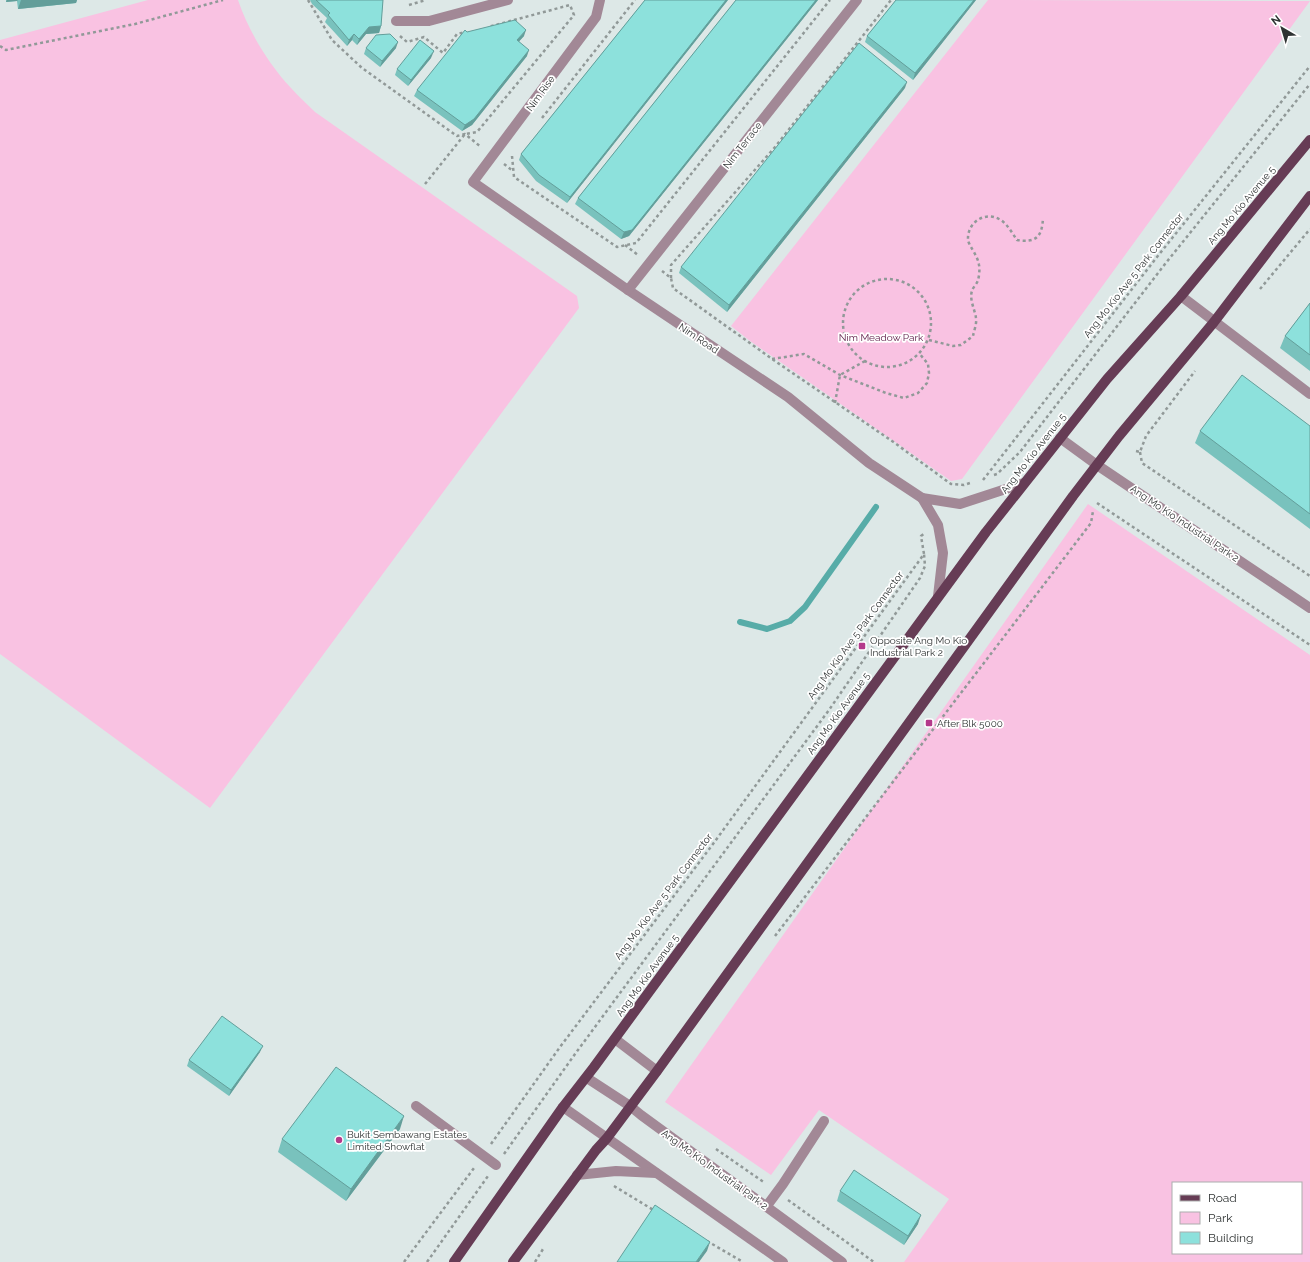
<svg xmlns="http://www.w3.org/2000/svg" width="1310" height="1262" viewBox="0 0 1310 1262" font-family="Raleway,sans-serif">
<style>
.green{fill:#f9c2e2;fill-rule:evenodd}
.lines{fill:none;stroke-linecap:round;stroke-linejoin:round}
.stream{stroke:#57aca8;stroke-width:6}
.path{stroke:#919998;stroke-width:2.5;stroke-dasharray:3 3;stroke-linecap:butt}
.minor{stroke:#a28896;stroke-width:10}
.major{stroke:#663c55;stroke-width:10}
.wall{fill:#79c2bd}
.shaded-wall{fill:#639e9a}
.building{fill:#8de1dc;stroke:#639e9a}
.poi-dot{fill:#b4398b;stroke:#fff;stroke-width:1.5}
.labels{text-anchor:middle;stroke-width:3.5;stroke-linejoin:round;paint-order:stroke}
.street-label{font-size:10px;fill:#2f3333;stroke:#fff}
.park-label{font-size:10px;fill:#5b1744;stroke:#fff}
.poi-label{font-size:10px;fill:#2f3333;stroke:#fff;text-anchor:start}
</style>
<rect width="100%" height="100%" fill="#dde8e7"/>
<!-- green -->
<g class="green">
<path d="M148,0H238C249,32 268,63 291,88C298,96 307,104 315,112L577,296L579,308L210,808L0,654V40Z"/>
<polygon points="988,0 1310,1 962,479 951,481 750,341 731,326"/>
<path d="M1088,504L1310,655V1262H904L949,1199L819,1110L771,1175L665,1102ZM1173,1183H1301V1253H1173Z"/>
</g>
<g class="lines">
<!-- stream -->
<polyline class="stream" points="740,622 767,629 790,621 805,607 876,507"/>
<!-- path -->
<g class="path">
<polyline points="308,0 332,40 362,68 457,136 465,134 481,147"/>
<polyline points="409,5 426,0"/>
<polyline points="400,36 407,42 424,37 443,53 457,34 465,32"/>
<polyline points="0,46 6,50 135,24 223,0"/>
<polyline points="542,118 635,0"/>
<polyline points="512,156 514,177 617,247 636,243 830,0"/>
<polyline points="504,164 513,171"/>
<polyline points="425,184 465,134 477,132 574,15 570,5 488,27"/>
<polyline points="625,245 638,255"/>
<polyline points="662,271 671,278 673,288 772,359 892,441 951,484 964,485 970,483"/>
<polyline points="671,278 671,265 775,147 891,0"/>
<circle cx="887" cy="323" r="44"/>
<polyline points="1260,289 1310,229"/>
<path d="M929,340L953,346L961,345L973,336C974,331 977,323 976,318C975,310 969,299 972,291C973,287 977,284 978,280C979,277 980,269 979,265C978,256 969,246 968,240C967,223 984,211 999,219C1007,223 1012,233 1017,240C1036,243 1042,237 1043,218"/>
<polyline points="772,359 804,354 840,375 886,393 904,398 918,393 927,383 929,373 928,364 919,353"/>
<polyline points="835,403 840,375 865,361"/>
<polyline points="1136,451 1140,452 1146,436 1195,371"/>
<polyline points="1140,452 1142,463 1310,576"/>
<polyline points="994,475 997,474 1020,452 1165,264 1310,84"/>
<polyline points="983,480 1157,257 1310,66"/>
<polyline points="1097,503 1310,645"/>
<polyline points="775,936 1091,523 1093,511"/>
<polyline points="491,1144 560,1047 713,844 919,561 924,554 921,536 925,533"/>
<polyline points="716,1149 765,1183"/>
<polyline points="504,1154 575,1054 829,710 920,578 925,566 924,554"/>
<polyline points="614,1186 655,1211"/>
<polyline points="788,1200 874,1262"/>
<polyline points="707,1241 743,1262"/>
<polyline points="404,1262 474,1168"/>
<polyline points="427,1262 488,1176"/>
<polyline points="535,1262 543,1249"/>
</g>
<!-- minor -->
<g class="minor">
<polyline points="600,0 596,17 473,182 628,290 788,397 869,463 922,498"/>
<polyline points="396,21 429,21 508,0"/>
<polyline points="628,290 857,0"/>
<polyline points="1181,296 1310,394"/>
<polyline points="1060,438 1097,465 1310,608"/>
<polyline points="938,596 943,553 938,525 922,498 960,504 1024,483"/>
<polyline points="615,1039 657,1071"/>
<polyline points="587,1078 630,1106 641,1115 842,1262"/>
<polyline points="416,1106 496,1165"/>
<polyline points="563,1107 783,1262"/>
<polyline points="577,1175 616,1171 656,1173"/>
<polyline points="766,1207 783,1184 824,1121"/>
</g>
<!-- major -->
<g class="major">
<polyline points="454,1262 563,1107 594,1067 986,532 1107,379 1181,296 1310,140"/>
<polyline points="513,1262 596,1150 607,1138 657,1071 1073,496 1119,436 1214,322 1310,196"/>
</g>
</g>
<!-- wall -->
<g class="wall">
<polygon points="6,0 77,0 76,3 18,9 17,1 6,2"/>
<polygon points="310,0 383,0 381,26 379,33 366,34 357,45 352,40 347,46 325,22 327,18 312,4"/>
<polygon points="645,0 728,0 567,203 536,181 519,160 521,154"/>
<polygon points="736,0 818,0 629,236 621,239 575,204 578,198"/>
<polygon points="896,0 976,0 913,80 865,42 867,36"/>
<polygon points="467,32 524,36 519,41 527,56 472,125 462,131 414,96 417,90"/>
<polygon points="366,48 396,48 380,67 364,54"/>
<polygon points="431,58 408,86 395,75 397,69"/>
<polygon points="905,88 727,312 679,273 681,267"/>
<polygon points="1310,303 1310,371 1280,348 1285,336"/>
<polygon points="1310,426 1310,529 1195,443 1200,431"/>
<polygon points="260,1052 229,1096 187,1066 189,1060"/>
<polygon points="400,1129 346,1201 278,1152 282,1139"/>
<polygon points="840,1191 918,1224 904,1245 837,1201"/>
</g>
<!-- shaded-wall -->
<g class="shaded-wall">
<polygon points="7,0 18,0 17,1 6,2"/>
<polygon points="21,0 77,0 76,3 18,9"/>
<polygon points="726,0 728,0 567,203 570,197"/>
<polygon points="816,0 818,0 629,236 621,239 624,232"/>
<polygon points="974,0 976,0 913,80 915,73"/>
<polygon points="381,26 379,33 366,34 357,45 359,39 369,27"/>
<polygon points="526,30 524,36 515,46 517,40"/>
<polygon points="354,34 352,40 347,46 349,40"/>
<polygon points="398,42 396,48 380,67 382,61"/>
<polygon points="529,50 527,56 472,125 462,131 465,125"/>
<polygon points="434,51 431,58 408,86 411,80"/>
<polygon points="907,82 905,88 727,312 729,305"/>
<polygon points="263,1046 260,1052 229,1096 231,1090"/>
<polygon points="404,1116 400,1129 346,1201 351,1189"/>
<polygon points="921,1215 918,1224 904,1245 908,1236"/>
<polygon points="710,1242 707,1251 699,1262 696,1262"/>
</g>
<!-- building -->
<g class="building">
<polygon points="316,0 383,0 381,26 369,27 359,39 354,34 349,40 328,15 330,13"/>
<polygon points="645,0 726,0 570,197 539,175 521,154"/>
<polygon points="736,0 816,0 632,230 624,232 578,198"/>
<polygon points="896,0 974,0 915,73 867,36"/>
<polygon points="515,20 526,30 517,40 529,50 474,119 465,125 417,90 465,30 467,32"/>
<polygon points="390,34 398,42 382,61 366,48 376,35"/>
<polygon points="420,40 434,51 411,80 397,69"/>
<polygon points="859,43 907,82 729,305 681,267"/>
<polygon points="1310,303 1310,355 1285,336"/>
<polygon points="1242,375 1310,426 1310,514 1200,431"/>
<polygon points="222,1016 263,1046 231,1090 189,1060"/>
<polygon points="336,1067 404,1116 351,1189 282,1139"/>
<polygon points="854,1170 921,1215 908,1236 840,1191"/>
<polygon points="655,1205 710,1242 696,1262 617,1262"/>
</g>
<!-- markers -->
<g class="poi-dot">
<rect x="858" y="642" width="8" height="8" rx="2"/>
<rect x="925" y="719" width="8" height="8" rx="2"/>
<circle cx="339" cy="1140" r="4"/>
</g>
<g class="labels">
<!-- street labels -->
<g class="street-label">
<text transform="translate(540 93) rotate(-54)" y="4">Nim Rise</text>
<text transform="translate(742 145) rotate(-52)" y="4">Nim Terrace</text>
<text transform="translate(1241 205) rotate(-50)" y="4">Ang Mo Kio Avenue 5</text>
<text transform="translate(1133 275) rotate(-52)" y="4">Ang Mo Kio Ave 5 Park Connector</text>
<text transform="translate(699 338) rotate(34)" y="4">Nim Road</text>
<text transform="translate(1033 453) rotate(-52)" y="4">Ang Mo Kio Avenue 5</text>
<text transform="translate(1185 523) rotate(34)" y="4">Ang Mo Kio Industrial Park 2</text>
<text transform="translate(855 635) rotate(-54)" y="4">Ang Mo Kio Ave 5 Park Connector</text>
<text transform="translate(838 713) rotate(-54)" y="4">Ang Mo Kio Avenue 5</text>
<text transform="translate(663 896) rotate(-53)" y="4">Ang Mo Kio Ave 5 Park Connector</text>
<text transform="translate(647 975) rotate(-54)" y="4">Ang Mo Kio Avenue 5</text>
<text transform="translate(715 1169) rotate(36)" y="4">Ang Mo Kio Industrial Park 2</text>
</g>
<!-- park labels -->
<g class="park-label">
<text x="881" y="341">Nim Meadow Park</text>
</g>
<!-- poi labels -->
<g class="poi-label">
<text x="870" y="644">Opposite Ang Mo Kio<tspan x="870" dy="12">Industrial Park 2</tspan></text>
<text x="937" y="727">After Blk 5000</text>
<text x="347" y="1138">Bukit Sembawang Estates<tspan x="347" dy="12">Limited Showflat</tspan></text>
</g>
</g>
<!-- legend -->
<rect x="1172" y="1182" width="130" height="72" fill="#ffffff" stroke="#acadad"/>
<rect x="1180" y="1195" width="20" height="6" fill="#663c55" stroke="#acadad"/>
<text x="1208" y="1202" font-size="12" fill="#2f3333">Road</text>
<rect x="1180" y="1212" width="20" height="12" fill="#f9c2e2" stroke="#acadad"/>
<text x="1208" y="1222" font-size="12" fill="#2f3333">Park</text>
<rect x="1180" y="1232" width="20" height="12" fill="#8de1dc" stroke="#acadad"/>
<text x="1208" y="1242" font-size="12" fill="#2f3333">Building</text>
<!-- north arrow -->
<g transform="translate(1282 28) rotate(322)" stroke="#ffffff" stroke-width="3" paint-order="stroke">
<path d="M0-3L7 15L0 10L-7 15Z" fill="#2f3333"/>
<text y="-6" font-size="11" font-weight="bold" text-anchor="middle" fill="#2f3333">N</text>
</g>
</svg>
